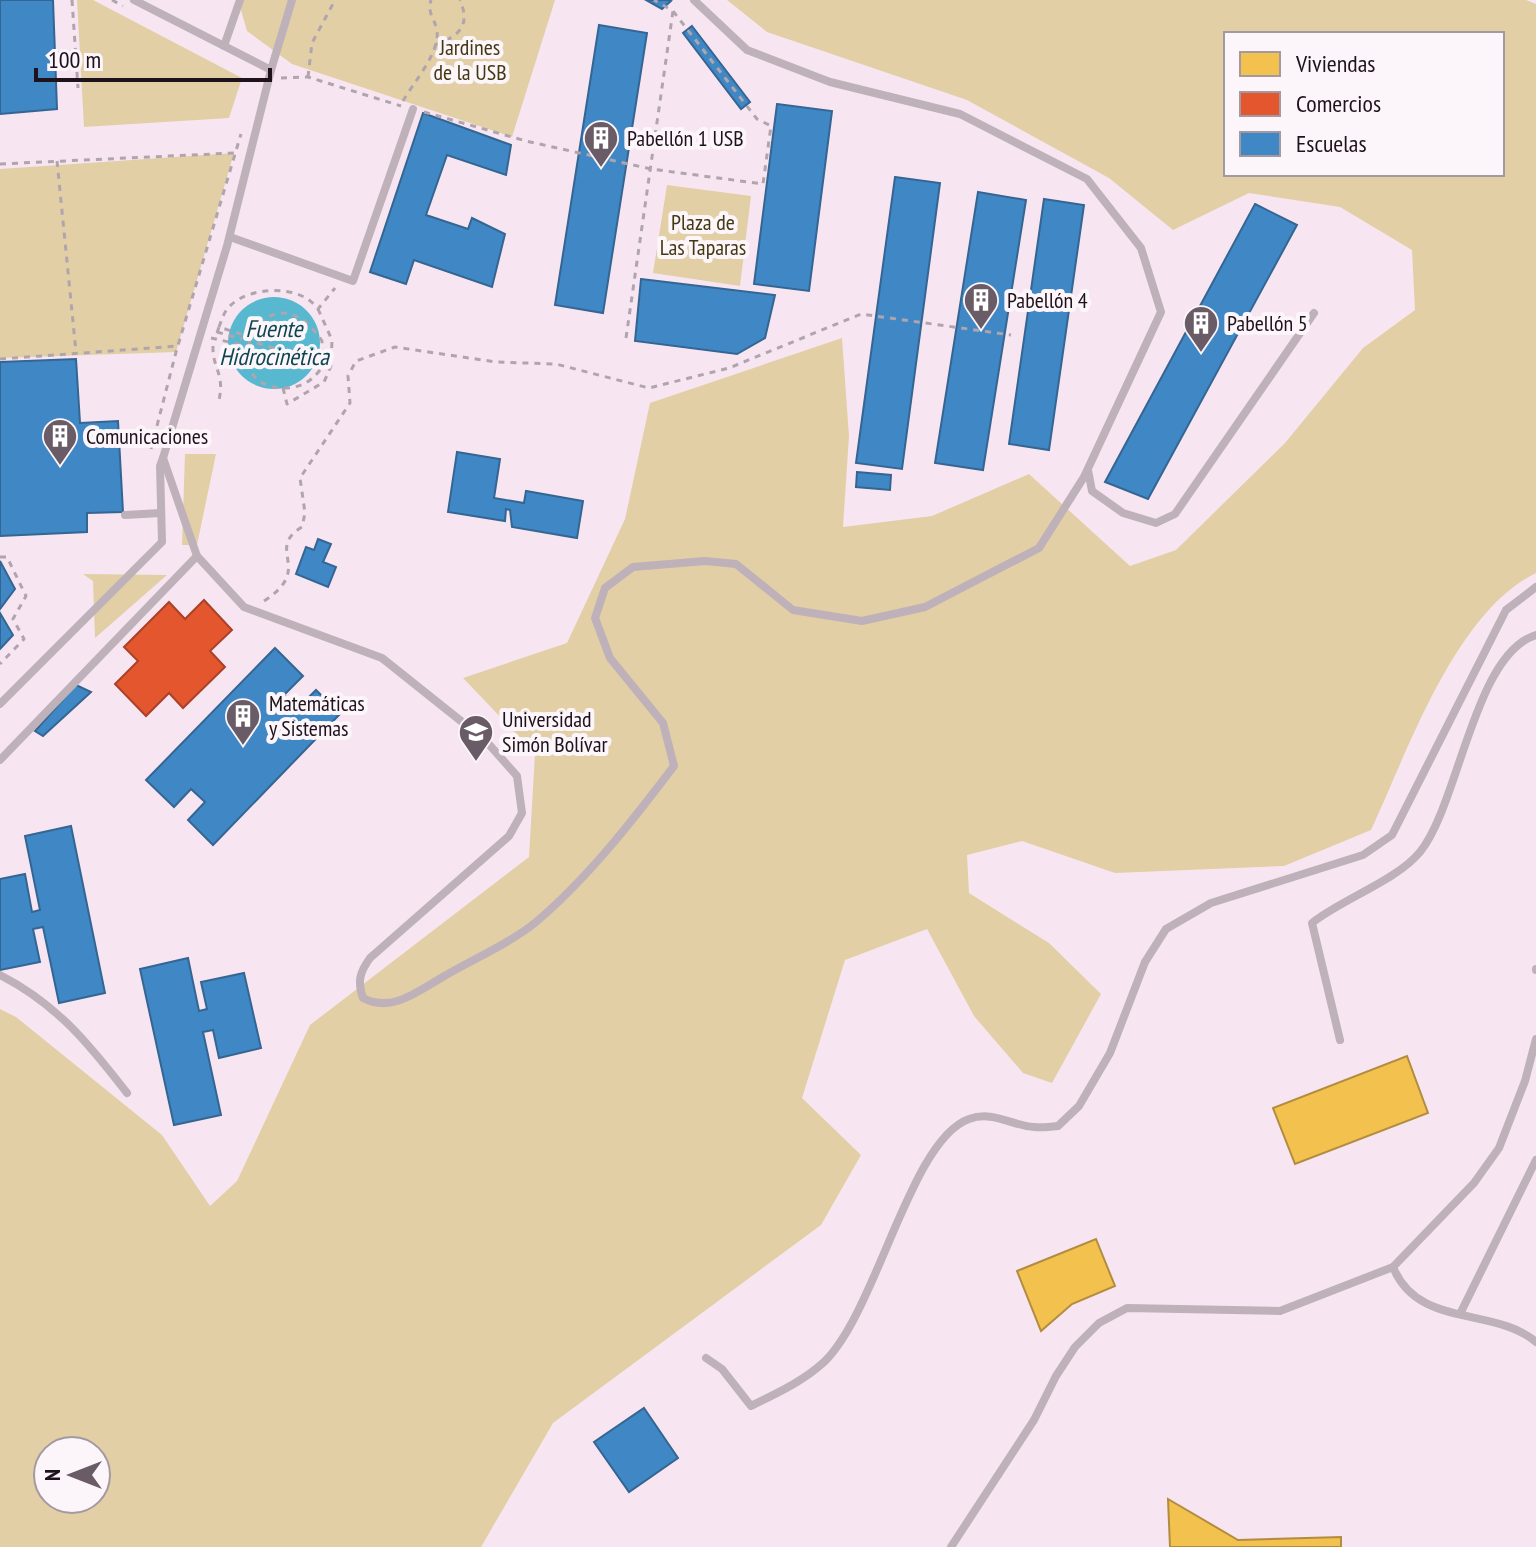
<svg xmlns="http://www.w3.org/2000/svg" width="1536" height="1547" viewBox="0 0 1536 1547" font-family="'PT Sans Narrow',sans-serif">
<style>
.green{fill:#e2cfa6;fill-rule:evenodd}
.water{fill:#57b8cf}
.homes{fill:#f2c14e;stroke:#b28c3f;stroke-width:2}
.shops{fill:#e4572e;stroke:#a94228;stroke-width:2}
.schools{fill:#3f88c5;stroke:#356592;stroke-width:2}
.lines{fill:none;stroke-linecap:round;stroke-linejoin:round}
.path{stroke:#b0a5ad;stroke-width:3;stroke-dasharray:6 6;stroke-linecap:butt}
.service{stroke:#beb1ba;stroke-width:8}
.labels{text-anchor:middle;stroke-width:8;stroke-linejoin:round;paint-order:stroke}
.park-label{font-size:22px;fill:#423912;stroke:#fcf5fa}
.poi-label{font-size:22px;fill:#1e121b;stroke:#fcf5fa;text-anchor:start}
.water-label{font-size:24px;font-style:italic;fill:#0e4551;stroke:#fcf5fa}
</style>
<rect width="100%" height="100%" fill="#f7e6f2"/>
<!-- green -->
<g class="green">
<polygon points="77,0 93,0 242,78 229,118 84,127"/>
<polygon points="238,0 555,0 512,137 292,64 247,31"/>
<path d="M727,0H1526L1536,4V573C1455,612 1408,751 1371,830L1284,866L1115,873L1022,841L967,855L969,893L1049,943L1101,994L1052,1083L1023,1073L974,1016L927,929L845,960L802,1098L861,1155L821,1225L553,1423L481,1547H0V1009L16,1017L162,1135L210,1206L237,1181L310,1025L529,857L535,753L463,678L567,643L625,519L650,403L842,338L849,436L843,527L932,516L1029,474L1130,566L1176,550L1285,443L1363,348L1415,310L1412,250L1340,207L1249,193L1173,230L1109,178L967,100L767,32ZM1226,34H1502V174H1226ZM48,1451H96V1499H48Z"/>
<polygon points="234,153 176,352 0,358 0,169"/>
<polygon points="667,185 751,196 740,286 653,273"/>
<polygon points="185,454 216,454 197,545 182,545"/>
<polygon points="83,574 167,575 95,638 93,581"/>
</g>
<!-- water -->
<circle class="water" cx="274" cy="343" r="46"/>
<!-- homes -->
<g class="homes">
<polygon points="1407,1056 1428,1113 1295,1164 1273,1108"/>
<polygon points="1096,1239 1115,1286 1072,1304 1041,1331 1017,1271"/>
<polygon points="1168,1499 1238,1540 1341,1537 1341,1547 1170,1547"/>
</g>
<!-- shops -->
<polygon class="shops" points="204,600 232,630 210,651 225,667 183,708 169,693 146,716 115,684 138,661 124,647 169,602 185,619"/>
<!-- schools -->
<g class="schools">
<polygon points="0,0 53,0 57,109 0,114"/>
<polygon points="646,0 668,0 671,1 662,9"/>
<polygon points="599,25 647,33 603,313 555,305"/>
<polygon points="692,26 750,102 741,109 683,33"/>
<polygon points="777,104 832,111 809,291 754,284"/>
<polygon points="423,113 511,145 506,175 447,155 426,215 468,229 472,218 505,234 492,287 414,260 406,284 370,272"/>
<polygon points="895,177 940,183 902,469 856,463"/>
<polygon points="978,192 1026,200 983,470 935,463"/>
<polygon points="1044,199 1084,205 1049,450 1009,444"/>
<polygon points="1255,204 1297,225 1148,499 1105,482"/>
<polygon points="641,279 775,295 765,338 737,354 635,341"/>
<polygon points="76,359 80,423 118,421 123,512 87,513 87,532 0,536 0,362"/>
<polygon points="457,452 500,459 494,498 524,503 526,491 583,501 577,538 512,527 510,510 506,509 505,521 448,512"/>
<polygon points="857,472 891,475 890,490 856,487"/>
<polygon points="318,539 331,544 323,562 336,567 328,587 296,574 306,547 314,550"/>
<polygon points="0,561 15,589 0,609"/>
<polygon points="0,613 13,635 0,649"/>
<polygon points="275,648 303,676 284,695 298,708 316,690 340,714 213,845 188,820 205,802 191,789 174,807 146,780"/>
<polygon points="76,685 91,692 43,736 35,731"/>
<polygon points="71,826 105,993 59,1003 43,927 33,929 40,962 0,970 0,879 25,874 32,912 40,910 25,836"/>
<polygon points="188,958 199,1011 207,1009 201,982 244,973 261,1048 219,1058 213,1030 203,1032 221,1115 174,1125 140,969"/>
<polygon points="644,1408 678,1458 629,1492 594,1442"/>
</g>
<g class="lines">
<!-- path -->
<g class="path">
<polyline points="72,0 78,88"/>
<polyline points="112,0 123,6"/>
<path d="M435,45C459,36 471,26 460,0"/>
<polyline points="58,53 74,52"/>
<polyline points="308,77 312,43 335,0"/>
<polyline points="281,78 308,77 401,106"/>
<path d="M403,101C413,83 440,53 437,31C435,18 427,14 431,0"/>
<polyline points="424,112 526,141 651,169 763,184 771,126 757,119 673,11 654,0"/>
<polyline points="57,161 76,352"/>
<polyline points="0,164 234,153"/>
<polyline points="318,309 332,340 331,366"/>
<path d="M219,327C222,319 224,311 231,305C251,286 301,284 318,309L335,288"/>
<polyline points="217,332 242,339"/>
<polyline points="217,333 219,327 250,337"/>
<polyline points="211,338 247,346"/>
<polyline points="626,338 673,11"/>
<polyline points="257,343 274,348"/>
<path d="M213,346C212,368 225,373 219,400"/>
<polyline points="0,359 178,346"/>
<path d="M320,370C310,383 299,388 283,388C208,386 266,258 322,341V361"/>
<polyline points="283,388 287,404 324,382 331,366 294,359"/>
<polyline points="151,449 176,352 241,134"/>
<polyline points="0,557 7,557 26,596 13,619 24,639 0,664"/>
<path d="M264,601C315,568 264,550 302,527L305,513L300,478L350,403L348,376L356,361L395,347L496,362L556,364L649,388L729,368L861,314L1011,335"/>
</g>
<!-- service -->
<g class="service">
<polyline points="134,0 271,70"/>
<polyline points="224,46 240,0"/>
<polyline points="230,237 353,281 413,109"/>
<polyline points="1088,470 1092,491 1123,513 1156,523 1175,514 1314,313"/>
<polyline points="125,515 161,513"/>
<path d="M197,556L244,607L382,658L486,741L517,776L522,813L509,836L370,958C360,972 357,981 363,998C391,1013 417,992 441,978C471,960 509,944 536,922C588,878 633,820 674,766L663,723L610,658L595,618L605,588L633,567L705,561L736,564L793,610L862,621L925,607L1039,548L1084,477L1161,312L1141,248L1087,179L960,114L830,82L747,50L694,0"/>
<polyline points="0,704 162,542 160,466 163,458"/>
<polyline points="0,760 197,556 163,458 227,246 271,70 292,0"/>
<polyline points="1536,969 1536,970"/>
<path d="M0,975C57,1004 89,1044 127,1093"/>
<path d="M1340,1040L1312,923C1342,899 1396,881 1420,852C1459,804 1474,654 1536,635"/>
<path d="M1393,1267C1418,1329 1494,1306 1536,1342"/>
<polyline points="1460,1314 1536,1160"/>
<path d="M706,1358L722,1369L751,1406C777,1393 802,1382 824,1362C877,1311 910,1140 969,1119C993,1110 1012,1126 1034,1127C1042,1128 1050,1127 1058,1126L1079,1106L1110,1053L1145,962L1166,929L1211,903L1363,855L1392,835L1506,610L1536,587"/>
<polyline points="951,1547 1034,1420 1056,1376 1075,1347 1099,1323 1127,1308 1280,1311 1393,1267 1474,1183 1499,1148 1525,1081 1536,1039"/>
</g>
</g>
<!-- icons -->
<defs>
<g id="building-pin" transform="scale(1.8)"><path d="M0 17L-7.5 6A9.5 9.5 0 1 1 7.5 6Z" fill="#6a5c66" stroke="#fcf5fa"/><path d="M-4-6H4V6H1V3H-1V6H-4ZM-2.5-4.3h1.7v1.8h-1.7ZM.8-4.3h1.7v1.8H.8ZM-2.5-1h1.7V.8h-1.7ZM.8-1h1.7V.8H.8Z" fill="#fff"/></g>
<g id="university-pin" transform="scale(1.8)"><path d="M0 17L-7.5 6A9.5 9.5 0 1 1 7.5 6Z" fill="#6a5c66" stroke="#fcf5fa"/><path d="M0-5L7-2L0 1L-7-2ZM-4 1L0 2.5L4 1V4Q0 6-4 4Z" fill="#fff"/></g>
</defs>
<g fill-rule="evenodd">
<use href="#building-pin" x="601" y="138"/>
<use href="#building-pin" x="981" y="300"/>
<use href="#building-pin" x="1201" y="323"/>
<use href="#building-pin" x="60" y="436"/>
<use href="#building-pin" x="243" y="716"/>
<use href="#university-pin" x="476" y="732"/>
</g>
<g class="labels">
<!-- park labels -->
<g class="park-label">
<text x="470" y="55">Jardines<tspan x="470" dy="25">de la USB</tspan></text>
<text x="703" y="230">Plaza de<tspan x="703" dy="25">Las Taparas</tspan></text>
</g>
<!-- poi labels -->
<g class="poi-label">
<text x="627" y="146">Pabellón 1 USB</text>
<text x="1007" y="308">Pabellón 4</text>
<text x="1227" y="331">Pabellón 5</text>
<text x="86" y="444">Comunicaciones</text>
<text x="269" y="711">Matemáticas<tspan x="269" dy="25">y Sistemas</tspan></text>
<text x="502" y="727">Universidad<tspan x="502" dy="25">Simón Bolívar</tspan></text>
</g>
<!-- water labels -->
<g class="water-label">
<text x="274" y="337">Fuente<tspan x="274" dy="28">Hidrocinética</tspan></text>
</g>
</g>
<!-- legend -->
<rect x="1224" y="32" width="280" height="144" fill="#fcf5fa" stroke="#a39aa1" stroke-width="2"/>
<rect x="1240" y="52" width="40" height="24" fill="#f2c14e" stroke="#a39aa1" stroke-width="2"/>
<text x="1296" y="72" font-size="24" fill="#1e121b">Viviendas</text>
<rect x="1240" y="92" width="40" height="24" fill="#e4572e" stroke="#a39aa1" stroke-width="2"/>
<text x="1296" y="112" font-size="24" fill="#1e121b">Comercios</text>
<rect x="1240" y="132" width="40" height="24" fill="#3f88c5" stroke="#a39aa1" stroke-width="2"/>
<text x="1296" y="152" font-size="24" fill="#1e121b">Escuelas</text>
<!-- north arrow -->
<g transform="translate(72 1475) rotate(270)"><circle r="38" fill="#fcf5fa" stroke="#a39aa1" stroke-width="2"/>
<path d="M0-6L14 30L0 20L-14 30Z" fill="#6a5c66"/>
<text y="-12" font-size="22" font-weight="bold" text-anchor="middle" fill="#1e121b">N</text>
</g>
<!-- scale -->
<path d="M36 68v12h234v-12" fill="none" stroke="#1e121b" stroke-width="4"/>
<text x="48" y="68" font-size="24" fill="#1e121b" stroke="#fcf5fa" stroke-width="6" paint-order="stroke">100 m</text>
</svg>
